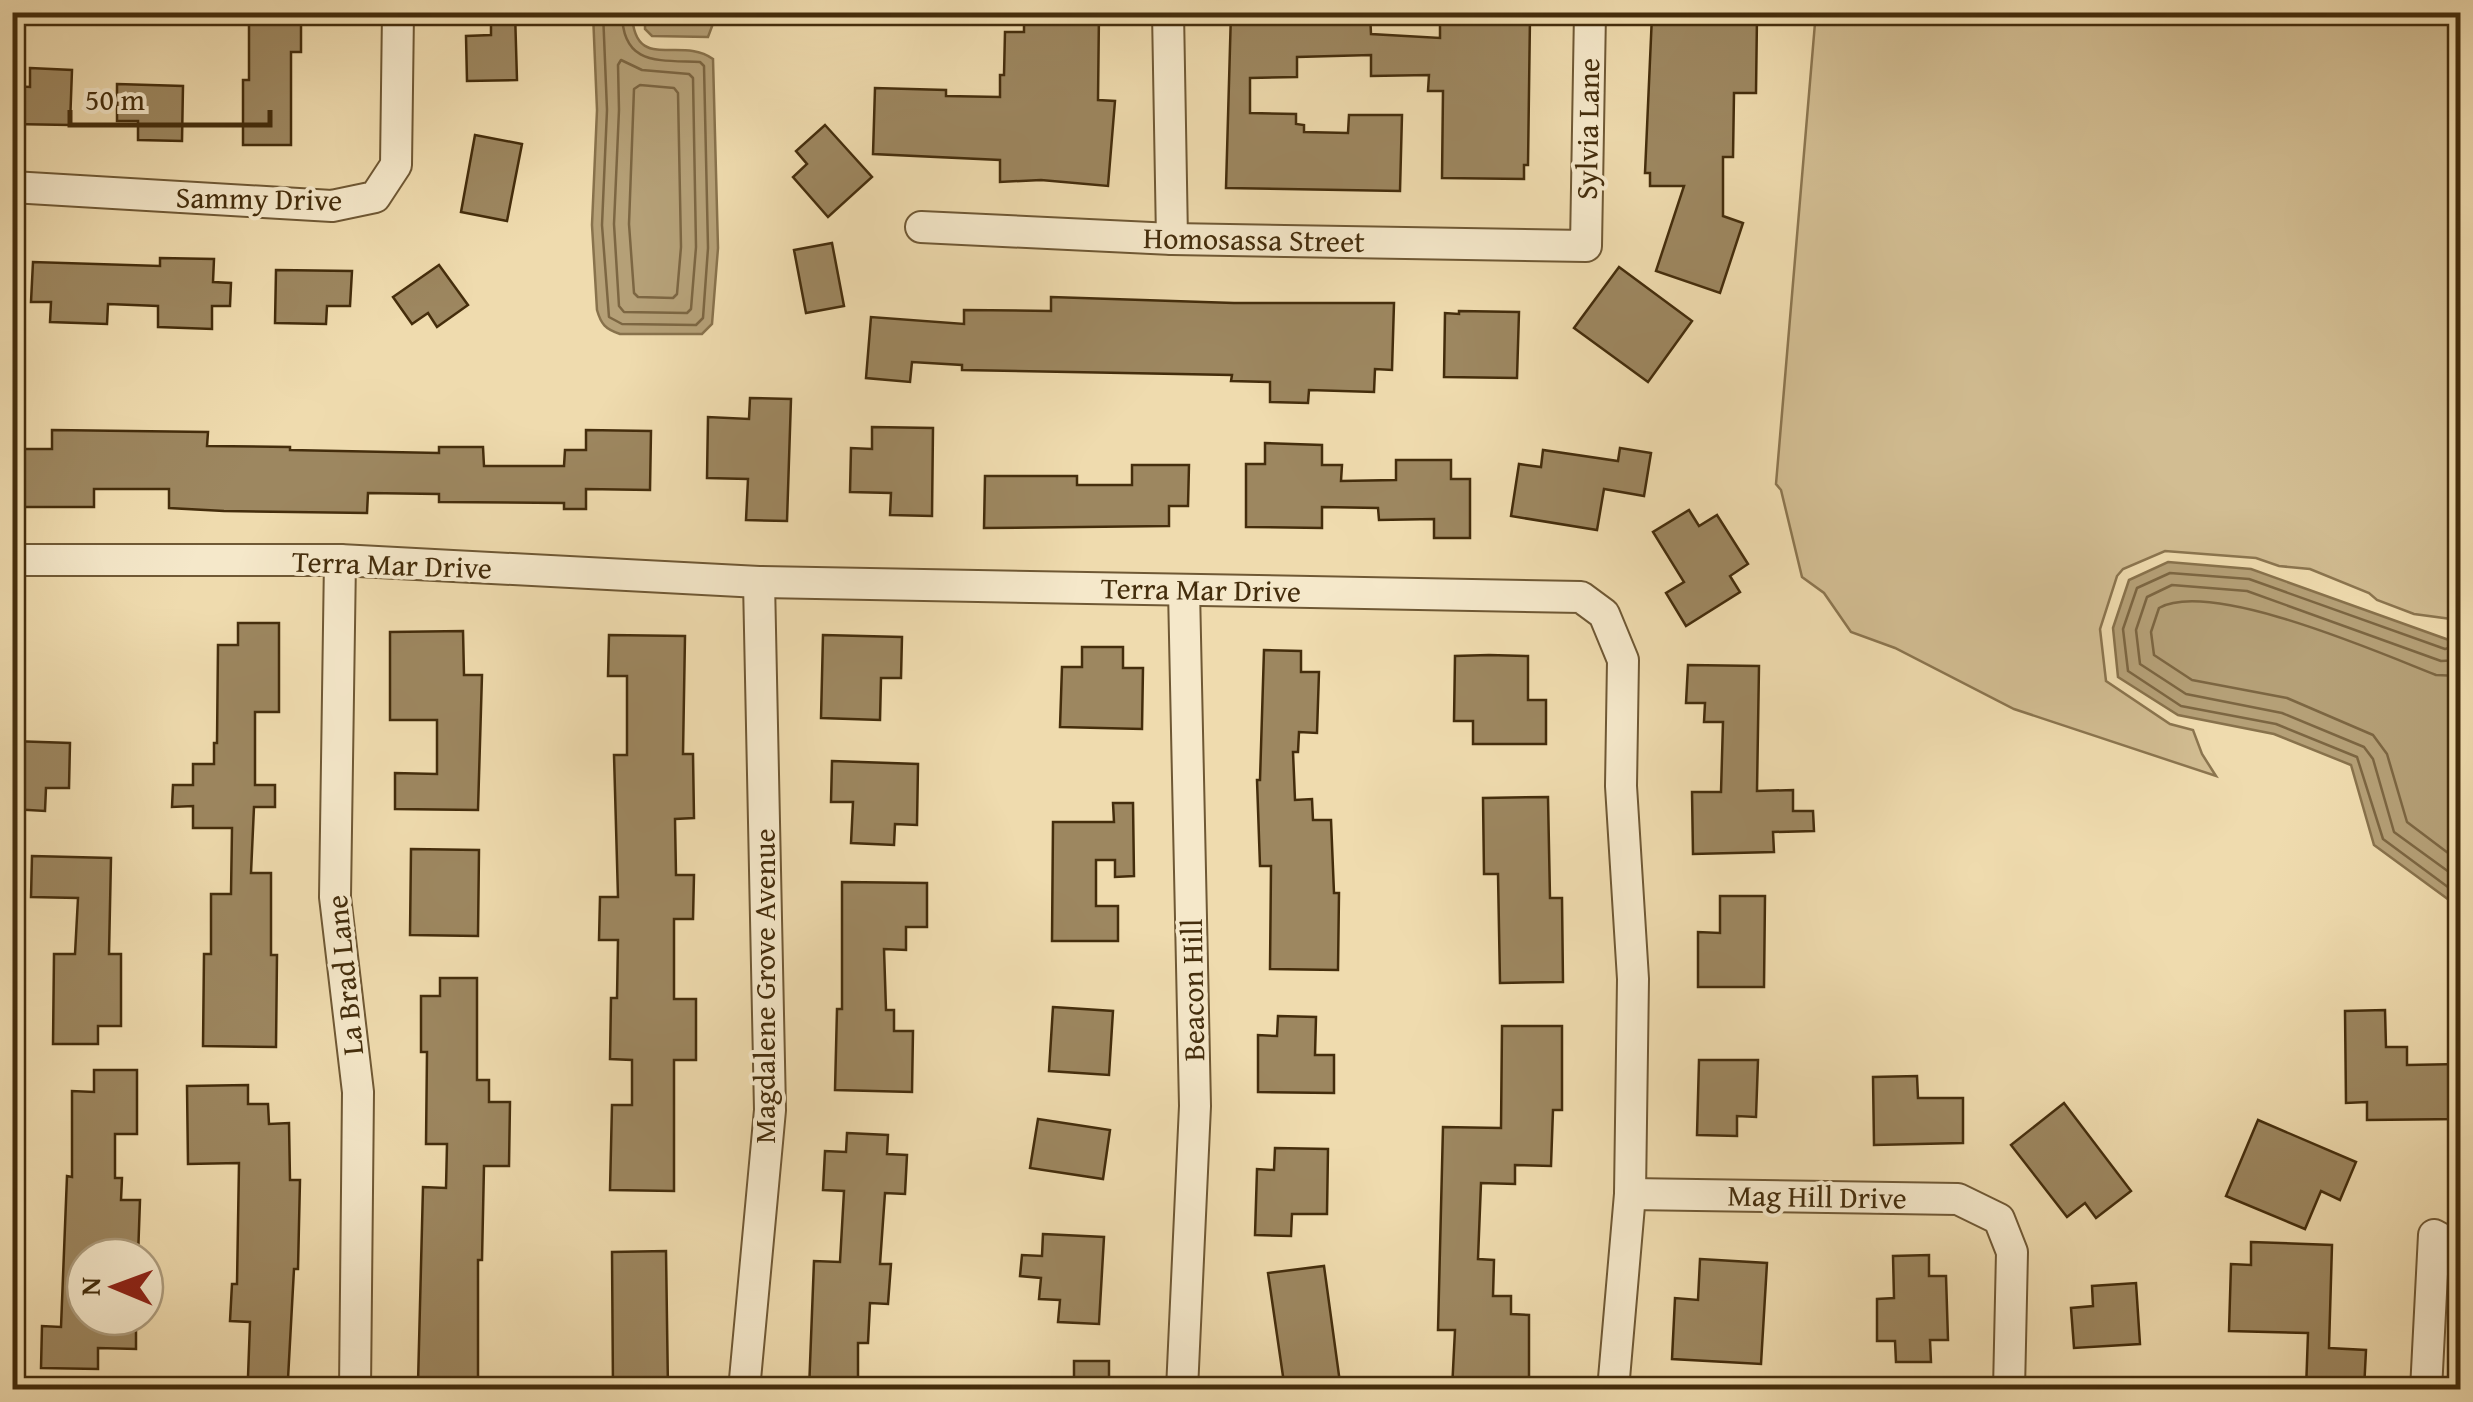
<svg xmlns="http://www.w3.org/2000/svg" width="2473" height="1402" viewBox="0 0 2473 1402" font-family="'Gentium Book Plus',serif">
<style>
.green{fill:#d2bd92;stroke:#8b754f;stroke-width:2.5}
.water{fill:#b5a077;stroke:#88724c;stroke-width:2.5}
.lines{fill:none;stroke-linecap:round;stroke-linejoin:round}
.shore{stroke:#7c6642;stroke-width:2.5}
.building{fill:#9d8760;stroke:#442d0c;stroke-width:2.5}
.minor-casing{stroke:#6f5834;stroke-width:34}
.minor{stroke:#f5e8ca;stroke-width:30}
.labels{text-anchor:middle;stroke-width:8;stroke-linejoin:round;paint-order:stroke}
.street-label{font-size:30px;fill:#442d0c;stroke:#f5e8ca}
</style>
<rect width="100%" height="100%" fill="#efdbae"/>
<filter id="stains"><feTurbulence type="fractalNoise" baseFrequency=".002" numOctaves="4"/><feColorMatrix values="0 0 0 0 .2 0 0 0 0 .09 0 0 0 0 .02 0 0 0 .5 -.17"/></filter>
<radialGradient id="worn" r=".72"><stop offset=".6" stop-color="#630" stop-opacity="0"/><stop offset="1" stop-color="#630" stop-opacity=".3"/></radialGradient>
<!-- green -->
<polygon class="green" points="1894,13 2460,13 2459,620 2414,614 2377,600 2369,593 2310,569 2279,566 2256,558 2165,551 2123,569 2117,576 2100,629 2106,681 2170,724 2193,730 2202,754 2216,776 2014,709 1895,648 1851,632 1824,593 1802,577 1781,490 1776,484 1815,23"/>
<!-- water -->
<g class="water">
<path d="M593,13H632C634,74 680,35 713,59L718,248L712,324L702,334H620C605,329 601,324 597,310L592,225L597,110Z"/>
<polygon points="645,13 645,12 717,13 708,37 652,36 645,29"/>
<polygon points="2168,562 2251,569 2449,640 2460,633 2460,908 2374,845 2351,765 2274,734 2178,715 2118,677 2113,628 2129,580"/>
</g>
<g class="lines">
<!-- shore -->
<g class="shore">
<path d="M603,12L607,110L602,225L609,317L622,324L696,325L703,318L708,248L704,66L700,62C658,60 622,66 622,12"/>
<polygon points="621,60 642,70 689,74 693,78 696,247 691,309 687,313 624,312 619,306 614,224 619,110 618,65"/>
<polygon points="640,85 674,88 678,93 681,247 677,294 673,298 638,297 634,293 629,224 634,89"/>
<polyline points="2460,645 2445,649 2249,579 2170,573 2137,588 2123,629 2128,671 2181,706 2276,724 2357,757 2383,839 2460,896"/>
<polyline points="2460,660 2441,661 2247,591 2172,585 2147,597 2136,630 2140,664 2186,694 2282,713 2364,747 2373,759 2394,832 2460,880"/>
<path d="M2460,676L2436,675C2380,653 2211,579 2159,608L2151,632L2154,655L2192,680L2287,698L2373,735L2387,754L2407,822L2460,862"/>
</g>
</g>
<!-- building -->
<g class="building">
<polygon points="249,12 301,12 301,52 291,52 291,145 243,145 243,80 249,80"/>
<polygon points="491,12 515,12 517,80 467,81 466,36 491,35"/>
<polygon points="1024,12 1099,12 1098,100 1115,101 1108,186 1041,180 1000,182 1000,160 873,154 875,88 946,90 946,96 1000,97 1000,75 1004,75 1005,32 1024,32"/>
<polygon points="1231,12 1370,12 1371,34 1440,38 1440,16 1530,17 1528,165 1524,165 1524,179 1442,178 1443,91 1428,91 1429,75 1371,76 1371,55 1297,57 1297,77 1250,78 1250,113 1296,114 1296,124 1304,125 1304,132 1348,133 1349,115 1402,115 1400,191 1226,188"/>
<polygon points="1652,15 1757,16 1756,93 1734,93 1733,157 1723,157 1723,216 1743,223 1720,293 1656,271 1684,186 1650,186 1650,173 1645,173"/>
<polygon points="30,68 72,70 70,125 12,124 12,86 30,87"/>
<polygon points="117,84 183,86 182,141 138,140 138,121 117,121"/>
<polygon points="825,125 872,177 828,217 793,177 807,164 796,151"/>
<polygon points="475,135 522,144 507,221 461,212"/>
<polygon points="832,243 844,306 806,313 794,250"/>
<polygon points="160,258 214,259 213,282 231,283 230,306 212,306 212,329 158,327 158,306 108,304 107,324 50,322 51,302 31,302 33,262 160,266"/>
<polygon points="439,265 468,305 437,327 428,313 412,324 393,297"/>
<polygon points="1619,267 1692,321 1648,382 1574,328"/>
<polygon points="276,270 352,271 350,306 327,306 326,324 275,323"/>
<polygon points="1051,297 1234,303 1394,303 1392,370 1375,369 1374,392 1309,390 1308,403 1270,402 1270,382 1231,381 1232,375 962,370 962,365 912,362 910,382 866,378 871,317 964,324 964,310 1051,311"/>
<polygon points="1459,311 1519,312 1517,378 1444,377 1445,313 1459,314"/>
<polygon points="750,398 791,399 787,521 746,520 748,479 707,478 708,417 749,419"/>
<polygon points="872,427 933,428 932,516 890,515 891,493 850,492 851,448 872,449"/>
<polygon points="52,430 208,432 207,446 290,447 290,450 439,453 439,447 483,447 484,466 564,466 565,450 586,450 586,430 651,431 650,490 586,489 586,509 564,509 564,503 439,502 439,494 368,493 367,513 224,511 169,508 169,489 94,489 94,507 12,507 12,449 52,449"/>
<polygon points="1265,443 1322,445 1322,465 1342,465 1341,481 1396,480 1396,460 1451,460 1451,479 1470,479 1470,538 1434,538 1434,519 1379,520 1378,508 1322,507 1322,528 1246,527 1246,464 1265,464"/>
<polygon points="1620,448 1651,453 1644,496 1604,489 1597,530 1511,516 1519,464 1541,467 1543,450 1618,461"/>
<polygon points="1132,465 1189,465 1188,506 1169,506 1169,526 984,528 985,476 1077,476 1077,485 1132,485"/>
<polygon points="1689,510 1699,526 1717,515 1748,564 1730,576 1740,592 1686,626 1666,593 1684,582 1653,532"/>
<polygon points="238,623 279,623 279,712 255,712 255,785 275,785 275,807 254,807 251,873 271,873 271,955 277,955 276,1047 203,1046 204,954 211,954 211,894 231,894 232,828 193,828 193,806 172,807 173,785 193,785 193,764 214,764 214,743 217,743 218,645 238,645"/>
<polygon points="463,631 464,675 482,675 478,810 395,809 395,773 437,774 437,720 390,720 390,632"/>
<polygon points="609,635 685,636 683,754 693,754 694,818 675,819 676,875 694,875 693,919 674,919 674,999 696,999 696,1060 674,1060 674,1191 610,1190 612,1105 632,1105 632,1060 610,1059 611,998 617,998 618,940 599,940 600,897 618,897 614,755 627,755 627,676 608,676"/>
<polygon points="823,635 902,637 901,678 881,678 880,720 821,718"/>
<polygon points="1082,647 1123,647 1123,668 1143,668 1142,729 1060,727 1062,667 1082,667"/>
<polygon points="1264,650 1301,651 1301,672 1319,672 1317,733 1299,732 1298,752 1293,752 1295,800 1312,799 1313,820 1331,820 1334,893 1339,893 1338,970 1270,969 1271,866 1260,866 1257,780 1260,780"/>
<polygon points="1489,655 1528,656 1528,700 1546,700 1546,744 1473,744 1473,721 1454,721 1455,656"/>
<polygon points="1688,665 1759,666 1757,791 1793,790 1793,811 1813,811 1814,831 1773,832 1774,852 1693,854 1692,792 1721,792 1723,722 1704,722 1705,703 1686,703"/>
<polygon points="12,741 70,743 69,788 46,788 45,811 12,809"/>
<polygon points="832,761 918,764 917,825 895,824 894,845 851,843 853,802 831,802"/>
<polygon points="1548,797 1550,898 1562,898 1563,982 1500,983 1498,874 1484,874 1483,798"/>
<polygon points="1113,803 1133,803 1134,876 1115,877 1115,860 1096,860 1096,906 1118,906 1118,941 1052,941 1053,822 1114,822"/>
<polygon points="411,849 479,850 478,936 410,935"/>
<polygon points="32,856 111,858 109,954 121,954 121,1026 98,1026 98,1044 53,1044 54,954 75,954 78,898 31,897"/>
<polygon points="842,882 927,883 927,927 906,927 906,950 884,949 886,1010 894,1010 894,1031 913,1031 912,1092 835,1090 837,1009 842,1009"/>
<polygon points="1720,896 1765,896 1764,987 1698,987 1698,932 1720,933"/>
<polygon points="440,978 477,978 477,1080 489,1080 489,1102 510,1102 509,1166 484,1166 482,1260 478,1260 478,1384 418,1384 423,1187 446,1188 447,1144 426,1144 427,1052 421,1052 421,996 440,996"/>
<polygon points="1053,1007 1113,1011 1109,1075 1049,1071"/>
<polygon points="2385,1010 2386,1047 2407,1047 2407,1065 2460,1064 2460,1119 2367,1120 2367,1102 2346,1103 2345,1011"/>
<polygon points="1278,1016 1316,1017 1315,1055 1334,1055 1334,1093 1258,1092 1258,1035 1277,1036"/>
<polygon points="1502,1026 1562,1026 1562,1110 1553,1110 1551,1166 1515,1165 1515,1184 1481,1183 1478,1259 1494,1260 1493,1296 1511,1296 1511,1314 1529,1315 1529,1390 1452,1390 1455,1330 1438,1330 1443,1127 1501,1128"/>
<polygon points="1699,1060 1758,1060 1756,1117 1737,1116 1737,1136 1697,1135"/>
<polygon points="94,1070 137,1070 137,1134 115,1134 115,1178 122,1178 121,1200 140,1200 138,1257 85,1257 85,1317 136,1317 136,1349 98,1348 98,1369 41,1368 42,1326 61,1327 67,1176 72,1177 72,1091 94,1092"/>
<polygon points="1917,1076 1918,1098 1963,1098 1963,1143 1874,1145 1873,1077"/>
<polygon points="248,1085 248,1104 268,1104 269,1124 289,1123 290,1180 300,1180 298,1269 294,1269 288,1379 248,1377 250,1322 230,1321 232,1284 237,1284 239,1163 188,1164 187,1086"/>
<polygon points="2064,1103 2131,1191 2096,1218 2085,1203 2067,1217 2011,1145"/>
<polygon points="1038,1119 1110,1130 1103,1179 1030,1168"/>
<polygon points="2258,1120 2356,1162 2340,1200 2321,1191 2305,1229 2226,1196"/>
<polygon points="847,1133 888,1135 887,1154 907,1155 905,1194 885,1193 880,1264 891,1264 888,1304 870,1303 868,1343 858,1343 858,1390 809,1390 814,1261 840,1262 844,1191 823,1190 825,1151 846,1152"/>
<polygon points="1275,1148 1328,1149 1327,1214 1292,1214 1291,1236 1255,1235 1257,1169 1274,1170"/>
<polygon points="1043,1234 1104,1237 1099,1324 1058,1322 1060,1300 1039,1299 1041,1278 1020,1276 1022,1255 1042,1256"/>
<polygon points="2251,1242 2332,1245 2329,1348 2366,1350 2364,1390 2306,1390 2308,1333 2229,1331 2231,1264 2251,1265"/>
<polygon points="666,1251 668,1390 613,1390 612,1252"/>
<polygon points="1929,1255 1929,1276 1946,1276 1948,1340 1930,1340 1931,1362 1896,1362 1895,1341 1877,1341 1877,1299 1894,1298 1893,1256"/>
<polygon points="1700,1259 1767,1263 1761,1364 1672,1359 1675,1298 1698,1300"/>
<polygon points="1324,1266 1341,1390 1285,1390 1268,1273"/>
<polygon points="2136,1283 2140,1344 2074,1348 2071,1308 2093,1306 2092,1286"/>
<rect x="1074" y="1361" width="35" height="29"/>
</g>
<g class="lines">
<!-- minor casing -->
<g class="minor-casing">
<g id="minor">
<polyline points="1168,12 1172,239"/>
<polyline points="12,187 332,206 375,197 396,165 398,12"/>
<polyline points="921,227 1172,239 1586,246 1590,12"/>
<polyline points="12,560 340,560 759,582 1581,597 1604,614 1623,660 1621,786 1633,979 1630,1194 1613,1390"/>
<polyline points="340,560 335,897 358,1092 355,1390"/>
<polyline points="1630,1194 1958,1199 1999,1219 2012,1252 2009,1390"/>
<polyline points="744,1390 770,1110 759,582"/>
<polyline points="1182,1390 1195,1106 1184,590"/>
<polyline points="2426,1390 2434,1235 2460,1249"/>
</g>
</g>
<!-- minor -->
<use href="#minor" class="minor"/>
</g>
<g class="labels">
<!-- street labels -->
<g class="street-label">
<text transform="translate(1588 129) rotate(-89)" y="10">Sylvia Lane</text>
<text transform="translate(259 199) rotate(1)" y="10">Sammy Drive</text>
<text transform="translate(1254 240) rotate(1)" y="10">Homosassa Street</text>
<text transform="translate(392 565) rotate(2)" y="10">Terra Mar Drive</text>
<text transform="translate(1201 590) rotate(1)" y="10">Terra Mar Drive</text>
<text transform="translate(345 975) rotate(-96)" y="10">La Brad Lane</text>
<text transform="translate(765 986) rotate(-90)" y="10">Magdalene Grove Avenue</text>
<text transform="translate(1193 990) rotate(-91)" y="10">Beacon Hill</text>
<text transform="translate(1817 1197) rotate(1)" y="10">Mag Hill Drive</text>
</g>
</g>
<!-- margin -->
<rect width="2473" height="1402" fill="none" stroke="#efdbae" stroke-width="50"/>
<rect x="15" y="15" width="2443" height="1372" fill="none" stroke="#442d0c" stroke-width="5"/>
<rect x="25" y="25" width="2423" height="1352" fill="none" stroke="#442d0c" stroke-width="2.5"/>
<!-- north arrow -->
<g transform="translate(115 1287) rotate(271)"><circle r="48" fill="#f5e8ca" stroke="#ae9d7e" stroke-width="2.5"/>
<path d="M0-8L18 38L0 25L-18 38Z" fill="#8f2418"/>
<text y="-15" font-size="28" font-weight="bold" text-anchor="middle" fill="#442d0c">N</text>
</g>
<!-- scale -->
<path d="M70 110v15h200v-15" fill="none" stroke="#442d0c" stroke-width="5"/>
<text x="85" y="110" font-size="30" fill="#442d0c" stroke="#f5e8ca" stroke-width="8" paint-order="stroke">50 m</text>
<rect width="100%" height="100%" filter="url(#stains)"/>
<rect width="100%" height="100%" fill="url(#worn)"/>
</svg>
